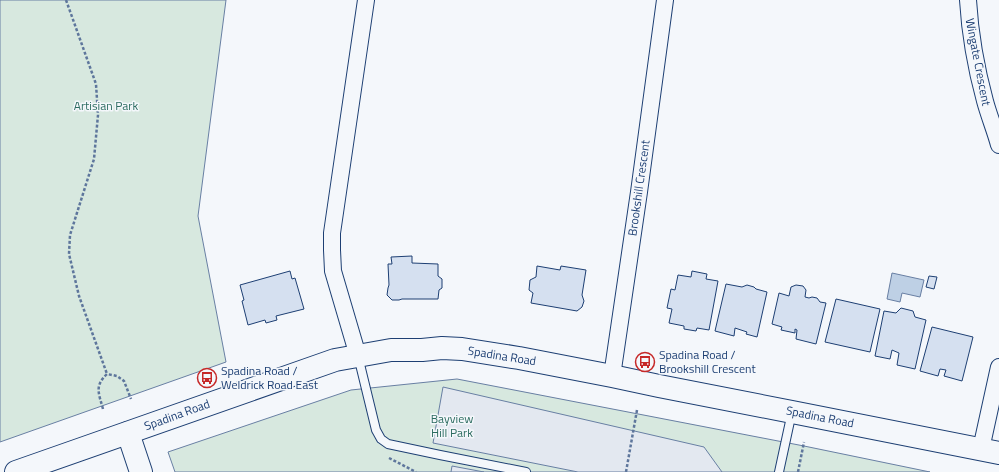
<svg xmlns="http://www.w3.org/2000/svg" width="999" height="472" viewBox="0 0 999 472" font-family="'Titillium Web',sans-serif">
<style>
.green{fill:#d7e8df;stroke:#687fa3}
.parking{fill:#e3e8f0;stroke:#687fa3}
.water{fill:#bed0e5;stroke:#687fa3}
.building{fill:#d5e0f0;stroke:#1d3f73}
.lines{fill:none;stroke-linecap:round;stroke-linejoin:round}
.lane-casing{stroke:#1d3f73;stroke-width:10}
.street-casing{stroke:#1d3f73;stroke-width:18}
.secondary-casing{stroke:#1d3f73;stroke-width:24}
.path{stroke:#5e769c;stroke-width:2.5;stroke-dasharray:3 2;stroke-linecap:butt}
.lane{stroke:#f4f7fb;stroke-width:8}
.street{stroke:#f4f7fb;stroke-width:16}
.secondary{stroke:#f4f7fb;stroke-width:22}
.labels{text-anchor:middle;stroke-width:3;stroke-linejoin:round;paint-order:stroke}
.street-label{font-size:12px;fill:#1d3f73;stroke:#f4f7fb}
.park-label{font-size:12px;fill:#2c6c60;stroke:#f4f7fb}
.poi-label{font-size:12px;fill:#1d3f73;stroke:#f4f7fb;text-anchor:start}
</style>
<rect width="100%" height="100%" fill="#f4f7fb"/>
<!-- green -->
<g class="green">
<polygon points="0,0 226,0 198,216 226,362 0,442"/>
<polygon points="457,379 804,446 930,472 175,472 168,452 351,390"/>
</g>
<!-- parking -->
<g class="parking">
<polygon points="443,387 704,447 722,472 578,472 433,443"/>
<polygon points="452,466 484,472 451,472"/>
</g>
<!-- water -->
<polygon class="water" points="892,273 924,280 920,297 902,293 900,302 887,299"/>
<!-- building -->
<g class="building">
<polygon points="412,256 412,263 438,264 438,276 442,279 442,288 439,290 438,299 402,299 399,300 392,300 387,295 388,288 389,285 388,264 392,264 391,257"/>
<polygon points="537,266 560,270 561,266 586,270 582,295 584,301 582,307 577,311 531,303 533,293 529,290 530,280 536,277"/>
<polygon points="290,271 292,279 295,278 304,309 276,316 277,320 266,323 265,320 248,325 242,301 244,300 240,285"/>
<polygon points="692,271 707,274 706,279 718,281 709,330 697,328 696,331 684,329 684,326 669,323 672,309 667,308 671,289 675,290 678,275 691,277"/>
<polygon points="929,276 937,277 934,289 926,287"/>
<polygon points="726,284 742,287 747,285 754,287 756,289 767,292 757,337 746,334 747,332 735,328 734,336 715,331"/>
<polygon points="796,285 803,286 806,290 805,297 809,298 812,297 817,298 820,302 826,303 816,344 796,339 797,330 795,329 795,333 781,330 782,327 772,324 779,293 789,296 791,287"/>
<polygon points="836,299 880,309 870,352 825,342"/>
<polygon points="901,308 913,311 915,317 926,320 915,369 897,365 899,353 892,350 890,359 875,356 884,311 896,313"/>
<polygon points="932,327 973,337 962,381 944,376 946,370 940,369 938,376 920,371"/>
</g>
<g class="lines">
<!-- lane casing -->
<g class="lane-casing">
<g id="lane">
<polyline points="358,356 376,430 381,439 388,444 440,455 526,472"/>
<polyline points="779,472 792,412"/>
</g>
</g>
<!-- street casing -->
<g class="street-casing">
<g id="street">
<path d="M968,0C970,34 976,68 985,101C989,116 995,130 999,145"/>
<polyline points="358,356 333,271 332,250 332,233 366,0"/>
<polyline points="612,376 639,192 665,0"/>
<polyline points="981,449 999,367"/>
</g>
</g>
<!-- secondary casing -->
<g class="secondary-casing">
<g id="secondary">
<polyline points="128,433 141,472"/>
<polyline points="16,472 335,360 391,350 422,350 442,348 462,349 519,358 612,376 659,386 792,412 999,453"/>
</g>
</g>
<!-- path -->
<g class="path">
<polyline points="66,0 96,84 98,115 94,159 70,235 69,254 79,296 107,374"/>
<path d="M103,409C99,394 94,386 107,374L117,376L124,381L131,399"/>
<polyline points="389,458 416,472"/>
<polyline points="626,472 637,410"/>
<polyline points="798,472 804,442"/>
</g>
<!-- lane -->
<use href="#lane" class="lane"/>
<!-- street -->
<use href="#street" class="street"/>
<!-- secondary -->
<use href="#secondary" class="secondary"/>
</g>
<!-- icons -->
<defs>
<g id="bus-ring" transform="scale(1)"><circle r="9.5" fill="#f4f7fb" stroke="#c62828" stroke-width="1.5"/><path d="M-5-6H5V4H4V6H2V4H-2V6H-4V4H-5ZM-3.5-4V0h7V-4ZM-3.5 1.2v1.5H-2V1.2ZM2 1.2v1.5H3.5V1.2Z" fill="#c62828"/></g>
</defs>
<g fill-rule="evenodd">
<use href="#bus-ring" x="645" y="362"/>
<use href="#bus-ring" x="207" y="378"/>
</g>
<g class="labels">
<!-- street labels -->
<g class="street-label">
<text transform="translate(978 62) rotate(79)" y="4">Wingate Crescent</text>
<text transform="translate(639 188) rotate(-82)" y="4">Brookshill Crescent</text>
<text transform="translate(502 356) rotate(9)" y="4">Spadina Road</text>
<text transform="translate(177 415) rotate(-20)" y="4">Spadina Road</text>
<text transform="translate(820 417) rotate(11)" y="4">Spadina Road</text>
</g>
<!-- park labels -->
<g class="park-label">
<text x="106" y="110">Artisian Park</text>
<text x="452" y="423">Bayview<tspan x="452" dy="14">Hill Park</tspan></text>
</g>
<!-- poi labels -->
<g class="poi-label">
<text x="659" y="359">Spadina Road /<tspan x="659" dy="14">Brookshill Crescent</tspan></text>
<text x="221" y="375">Spadina Road /<tspan x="221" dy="14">Weldrick Road East</tspan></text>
</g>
</g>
</svg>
